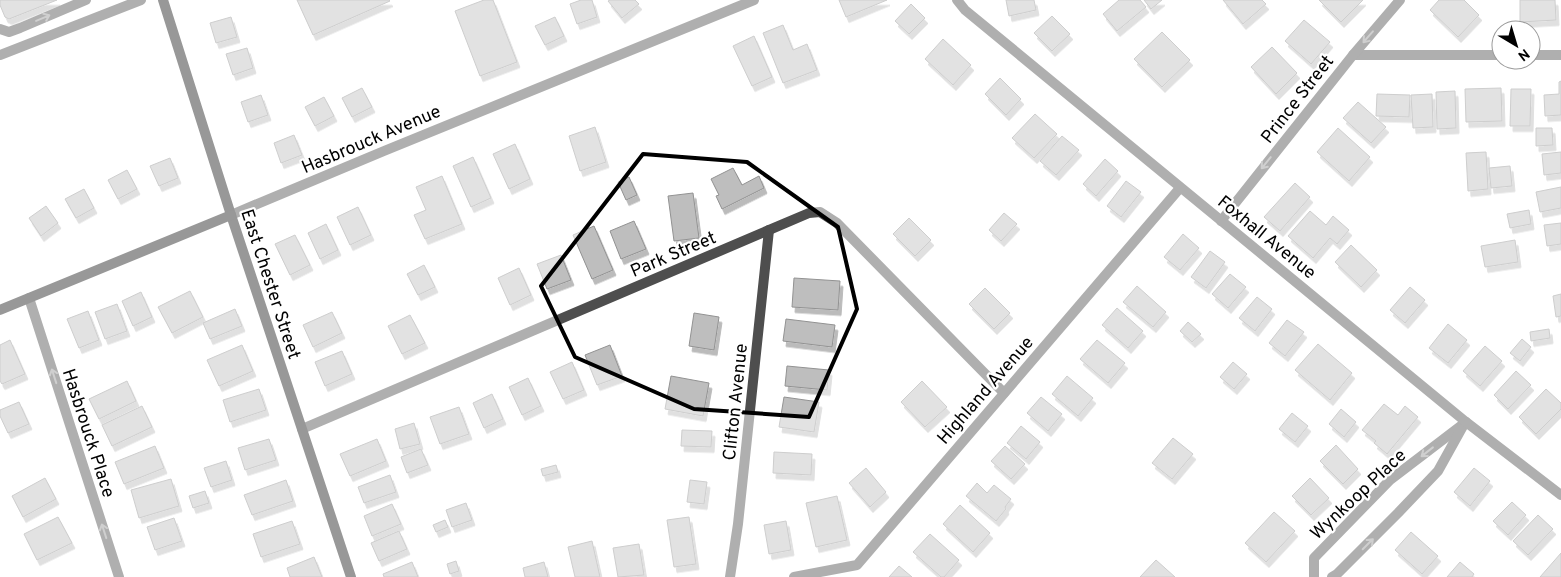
<svg xmlns="http://www.w3.org/2000/svg" width="1561" height="577" viewBox="0 0 1561 577" font-family="Overpass,sans-serif">
<style>
.building{fill:#bebebe;stroke:#929292;filter:url(#shadow)}
.lines{fill:none;stroke-linecap:round;stroke-linejoin:round}
.service{stroke:#4e4e4e;stroke-width:10}
.minor{stroke:#4e4e4e;stroke-width:10}
.tertiary{stroke:#4e4e4e;stroke-width:10}
.secondary{stroke:#1b1b1b;stroke-width:10}
.oneway{stroke:#959595}
.marked{fill:none;stroke:#000;stroke-width:4;stroke-linejoin:round}
.labels{text-anchor:middle;stroke-width:4.5;stroke-linejoin:round;paint-order:stroke}
.street-label{font-size:18px;fill:#000;stroke:#fff}
</style>
<defs>
<filter id="shadow"><feDropShadow dx="3" dy="5.5" stdDeviation="0" flood-color="#0004"/></filter>
</defs>
<rect width="100%" height="100%" fill="#fff"/>
<!-- building -->
<g class="building">
<polygon points="0,0 57,0 9,19 5,17 0,5"/>
<polygon points="297,0 389,0 390,1 313,35"/>
<polygon points="484,0 493,0 517,62 480,76 455,11"/>
<polygon points="581,0 592,0 597,17 577,24 570,4"/>
<polygon points="610,0 635,0 639,4 622,18 608,1"/>
<polygon points="839,0 887,0 846,17"/>
<polygon points="1006,0 1034,0 1036,10 1009,16"/>
<polygon points="1119,0 1140,0 1146,7 1117,31 1103,14"/>
<polygon points="1144,0 1162,0 1151,9"/>
<polygon points="1223,0 1262,0 1266,4 1243,24"/>
<polygon points="1319,0 1363,0 1341,22"/>
<polygon points="1439,0 1464,0 1479,15 1458,37 1430,10"/>
<polygon points="1520,0 1555,0 1556,20 1520,22"/>
<polygon points="911,4 925,18 909,34 895,21"/>
<polygon points="1052,16 1070,34 1052,51 1034,33"/>
<polygon points="231,17 237,37 216,43 210,23"/>
<polygon points="555,17 564,36 545,45 535,26"/>
<polygon points="1304,20 1330,42 1311,64 1285,41"/>
<polygon points="783,25 793,50 807,44 817,70 783,83 763,33"/>
<polygon points="1162,32 1190,60 1162,87 1134,59"/>
<polygon points="754,36 772,77 752,86 733,46"/>
<polygon points="943,39 971,65 953,85 925,59"/>
<polygon points="1272,47 1297,73 1276,94 1251,67"/>
<polygon points="247,48 253,68 233,75 226,54"/>
<polygon points="1000,78 1021,99 1006,115 985,94"/>
<polygon points="1561,81 1561,115 1545,116 1544,95 1559,94 1559,82"/>
<polygon points="362,88 372,107 352,117 342,98"/>
<polygon points="1501,88 1502,121 1466,122 1465,89"/>
<polygon points="1511,89 1531,89 1530,126 1510,126"/>
<polygon points="1455,91 1456,128 1437,129 1436,92"/>
<polygon points="1377,94 1410,95 1409,117 1376,116"/>
<polygon points="1432,94 1433,127 1413,128 1411,95"/>
<polygon points="261,95 268,115 248,122 241,102"/>
<polygon points="324,97 334,116 315,126 305,107"/>
<polygon points="1358,102 1386,127 1371,143 1343,118"/>
<polygon points="1035,114 1057,134 1034,158 1012,138"/>
<polygon points="595,127 606,162 580,171 569,136"/>
<polygon points="1338,128 1370,157 1349,181 1317,152"/>
<polygon points="1536,128 1552,128 1553,145 1536,146"/>
<polygon points="294,135 302,155 281,163 274,143"/>
<polygon points="1062,136 1079,150 1056,175 1040,161"/>
<polygon points="515,144 530,179 509,189 493,154"/>
<polygon points="1486,152 1488,189 1468,191 1466,153"/>
<polygon points="1561,152 1561,173 1544,175 1542,154"/>
<polygon points="473,157 491,198 471,207 453,166"/>
<polygon points="170,158 178,178 159,186 150,166"/>
<polygon points="1105,159 1118,171 1096,196 1083,184"/>
<polygon points="1510,166 1512,186 1491,188 1489,168"/>
<polygon points="733,168 742,185 759,176 764,188 722,209 716,196 719,195 711,179"/>
<polygon points="127,170 137,189 118,199 108,180"/>
<polygon points="442,176 462,224 425,239 414,215 426,210 416,187"/>
<polygon points="629,177 637,195 626,200 618,182"/>
<polygon points="1126,181 1141,192 1121,217 1107,206"/>
<polygon points="1295,183 1310,197 1280,231 1264,217"/>
<polygon points="1561,187 1561,208 1540,212 1536,192"/>
<polygon points="84,189 94,208 76,218 65,199"/>
<polygon points="693,193 699,238 674,241 668,196"/>
<polygon points="46,206 58,223 41,236 29,218"/>
<polygon points="358,207 371,235 350,245 337,217"/>
<polygon points="1529,210 1531,224 1510,228 1507,214"/>
<polygon points="1310,211 1326,225 1333,216 1349,230 1337,244 1330,238 1313,258 1288,236"/>
<polygon points="1004,213 1017,224 1001,241 989,230"/>
<polygon points="909,218 931,240 915,256 893,234"/>
<polygon points="634,221 646,249 621,259 610,231"/>
<polygon points="1561,223 1561,244 1547,246 1544,225"/>
<polygon points="326,224 338,250 320,259 308,233"/>
<polygon points="594,226 613,270 592,279 573,235"/>
<polygon points="1183,234 1199,248 1180,270 1164,257"/>
<polygon points="295,235 310,265 290,275 275,244"/>
<polygon points="1515,240 1518,262 1485,267 1481,246"/>
<polygon points="1351,245 1377,270 1361,287 1335,262"/>
<polygon points="1210,251 1225,262 1206,288 1191,277"/>
<polygon points="561,255 571,280 547,289 537,264"/>
<polygon points="424,265 435,287 418,295 407,274"/>
<polygon points="519,268 531,295 510,305 498,278"/>
<polygon points="1230,274 1246,287 1228,308 1212,294"/>
<polygon points="794,278 840,281 838,310 792,307"/>
<polygon points="1137,286 1166,312 1153,327 1123,302"/>
<polygon points="1410,287 1425,300 1405,323 1390,310"/>
<polygon points="985,288 1010,313 994,329 969,304"/>
<polygon points="190,291 203,317 172,333 158,307"/>
<polygon points="141,292 152,317 133,326 122,301"/>
<polygon points="1561,294 1561,316 1556,317 1553,296"/>
<polygon points="1257,297 1272,309 1255,331 1239,318"/>
<polygon points="117,304 127,331 105,339 95,312"/>
<polygon points="1117,308 1143,331 1128,348 1102,325"/>
<polygon points="235,309 242,326 210,339 203,323"/>
<polygon points="88,311 99,340 79,348 67,319"/>
<polygon points="332,312 342,333 313,347 303,325"/>
<polygon points="694,313 719,317 714,350 689,346"/>
<polygon points="410,315 425,343 402,354 388,326"/>
<polygon points="786,319 835,325 832,347 783,341"/>
<polygon points="1287,320 1304,332 1285,356 1269,343"/>
<polygon points="1188,322 1201,334 1192,342 1180,331"/>
<polygon points="1448,324 1467,340 1448,363 1429,348"/>
<polygon points="1549,329 1550,338 1531,341 1530,332"/>
<polygon points="1522,339 1531,347 1520,361 1510,353"/>
<polygon points="10,340 25,374 2,384 0,381 0,345"/>
<polygon points="1097,340 1125,363 1108,383 1080,359"/>
<polygon points="1318,344 1352,373 1330,400 1295,370"/>
<polygon points="242,345 253,371 219,386 207,360"/>
<polygon points="610,345 622,376 597,385 585,355"/>
<polygon points="1485,346 1502,361 1480,386 1463,371"/>
<polygon points="342,351 352,374 325,386 315,362"/>
<polygon points="572,362 584,390 563,399 550,372"/>
<polygon points="1233,362 1247,374 1234,389 1220,377"/>
<polygon points="787,366 829,370 827,390 785,386"/>
<polygon points="1516,371 1531,385 1508,409 1494,395"/>
<polygon points="671,376 709,383 703,416 665,409"/>
<polygon points="1067,376 1093,398 1078,416 1052,394"/>
<polygon points="528,378 541,406 522,415 509,387"/>
<polygon points="127,381 136,401 99,419 89,399"/>
<polygon points="922,381 947,407 925,427 901,402"/>
<polygon points="259,389 266,410 230,422 223,400"/>
<polygon points="1546,389 1561,403 1561,409 1536,434 1519,417"/>
<polygon points="492,394 503,419 484,428 473,403"/>
<polygon points="784,397 819,402 814,432 779,427"/>
<polygon points="1041,397 1062,414 1048,431 1027,413"/>
<polygon points="19,402 29,424 8,433 0,416 0,410"/>
<polygon points="1384,404 1398,415 1405,406 1418,417 1387,454 1374,443 1376,441 1362,430"/>
<polygon points="142,406 152,427 112,446 102,425"/>
<polygon points="459,407 469,434 440,444 430,417"/>
<polygon points="1341,409 1356,422 1344,437 1329,424"/>
<polygon points="1292,413 1308,426 1295,442 1279,429"/>
<polygon points="414,423 420,444 400,449 395,429"/>
<polygon points="1021,426 1040,442 1026,459 1007,443"/>
<polygon points="682,430 712,431 711,447 681,446"/>
<polygon points="1173,438 1193,454 1172,479 1152,463"/>
<polygon points="269,439 276,460 245,470 238,448"/>
<polygon points="377,439 386,461 350,476 340,454"/>
<polygon points="1336,445 1358,469 1343,484 1320,461"/>
<polygon points="155,446 164,468 124,484 115,462"/>
<polygon points="1005,446 1025,464 1011,479 991,461"/>
<polygon points="421,449 428,465 407,473 401,457"/>
<polygon points="774,452 812,454 811,475 773,473"/>
<polygon points="226,461 232,480 211,487 204,468"/>
<polygon points="556,465 558,472 543,476 541,469"/>
<polygon points="866,468 886,492 870,507 849,483"/>
<polygon points="1474,468 1490,481 1470,506 1454,492"/>
<polygon points="390,475 396,492 364,503 358,487"/>
<polygon points="45,478 56,499 23,517 12,496"/>
<polygon points="1310,478 1329,498 1311,515 1292,496"/>
<polygon points="171,479 179,506 139,518 131,490"/>
<polygon points="286,480 293,501 252,515 244,495"/>
<polygon points="690,480 707,482 704,504 687,502"/>
<polygon points="977,483 987,493 994,485 1011,499 1005,507 1006,509 996,521 966,496"/>
<polygon points="205,491 209,503 193,508 189,496"/>
<polygon points="837,496 847,540 816,547 806,503"/>
<polygon points="1512,502 1526,515 1508,535 1493,521"/>
<polygon points="466,503 472,520 452,527 446,510"/>
<polygon points="392,504 401,524 372,536 364,516"/>
<polygon points="960,505 990,533 973,552 943,524"/>
<polygon points="1274,512 1295,531 1266,562 1245,543"/>
<polygon points="1538,515 1553,529 1528,555 1513,541"/>
<polygon points="58,517 72,543 37,560 24,534"/>
<polygon points="689,517 696,564 674,567 667,520"/>
<polygon points="174,518 182,541 155,550 147,527"/>
<polygon points="445,520 448,527 436,532 433,525"/>
<polygon points="292,521 300,544 261,557 253,534"/>
<polygon points="786,521 791,550 769,554 764,525"/>
<polygon points="399,531 407,549 379,561 371,543"/>
<polygon points="1411,532 1438,556 1422,574 1395,550"/>
<polygon points="930,534 959,560 944,577 941,577 913,552"/>
<polygon points="592,541 600,577 575,577 568,547"/>
<polygon points="639,544 644,575 618,577 613,548"/>
<polygon points="1561,553 1561,577 1540,577"/>
<polygon points="314,557 322,577 290,577 287,568"/>
<polygon points="1156,560 1175,577 1140,577"/>
<polygon points="456,561 459,571 450,574 447,564"/>
<polygon points="412,562 418,577 384,577 383,574"/>
<polygon points="544,562 548,577 525,577 523,568"/>
<polygon points="1460,562 1474,574 1472,577 1447,577"/>
<polygon points="899,566 912,577 889,577"/>
</g>
<g class="lines">
<!-- service -->
<g class="service">
<polyline points="0,29 9,32 20,28 86,0"/>
<polyline points="0,55 141,0"/>
</g>
<!-- minor -->
<g class="minor">
<polyline points="1353,55 1501,55"/>
<polyline points="1531,55 1561,55"/>
<polyline points="1221,221 1353,55 1400,0"/>
<polyline points="29,298 119,577"/>
<polyline points="302,429 809,213 820,212 837,223 1004,393"/>
<polyline points="730,577 738,524 769,230"/>
<polyline points="794,577 857,565 1180,188"/>
<polyline points="1314,577 1314,558 1390,480 1466,422"/>
<polyline points="1332,577 1337,574 1398,513 1438,471 1463,426"/>
</g>
<!-- tertiary -->
<g class="tertiary">
<polyline points="957,0 965,10 1466,422 1561,495"/>
<polyline points="231,215 384,151 754,0"/>
</g>
<!-- secondary -->
<g class="secondary">
<polyline points="163,0 231,215 351,577"/>
<polyline points="0,310 231,215"/>
</g>
</g>
<!-- one-way arrows -->
<defs><path id="oneway-shaft" d="M-6 0H5M1.5-3L5.5 0L1.5 3" fill="none" stroke-width="1.6" stroke-linecap="round" stroke-linejoin="round" transform="scale(1.25)"/></defs>
<g class="oneway">
<use href="#oneway-shaft" transform="translate(43 18) rotate(-23)"/>
<use href="#oneway-shaft" transform="translate(1368 37) rotate(131)"/>
<use href="#oneway-shaft" transform="translate(1266 163) rotate(129)"/>
<use href="#oneway-shaft" transform="translate(54 376) rotate(-108)"/>
<use href="#oneway-shaft" transform="translate(1427 452) rotate(142)"/>
<use href="#oneway-shaft" transform="translate(104 531) rotate(-108)"/>
<use href="#oneway-shaft" transform="translate(1368 544) rotate(-45)"/>
</g>
<!-- marked area -->
<path d="M0 0H1561V577H0ZM643,154L747,162L838,227L857,309L809,417L694,409L575,357L541,286Z" fill="#fff" fill-opacity=".55" fill-rule="evenodd"/>
<path class="marked" d="M643,154L747,162L838,227L857,309L809,417L694,409L575,357L541,286Z"/>
<g class="labels">
<!-- street labels -->
<g class="street-label">
<text transform="translate(1297 99) rotate(-52)" y="6">Prince Street</text>
<text transform="translate(371 139) rotate(-23)" y="6">Hasbrouck Avenue</text>
<text transform="translate(1267 237) rotate(39)" y="6">Foxhall Avenue</text>
<text transform="translate(673 254) rotate(-23)" y="6">Park Street</text>
<text transform="translate(271 284) rotate(72)" y="6">East Chester Street</text>
<text transform="translate(985 390) rotate(-49)" y="6">Highland Avenue</text>
<text transform="translate(735 402) rotate(-84)" y="6">Clifton Avenue</text>
<text transform="translate(89 433) rotate(72)" y="6">Hasbrouck Place</text>
<text transform="translate(1358 494) rotate(-43)" y="6">Wynkoop Place</text>
</g>
</g>
<!-- north arrow -->
<g transform="translate(1516 45) rotate(142)"><circle r="24" fill="#ffffff" stroke="#999999"/>
<path d="M0-4L9 19L0 12L-9 19Z" fill="#000000"/>
<text y="-8" font-size="14" font-weight="bold" text-anchor="middle" fill="#000000">N</text>
</g>
</svg>
